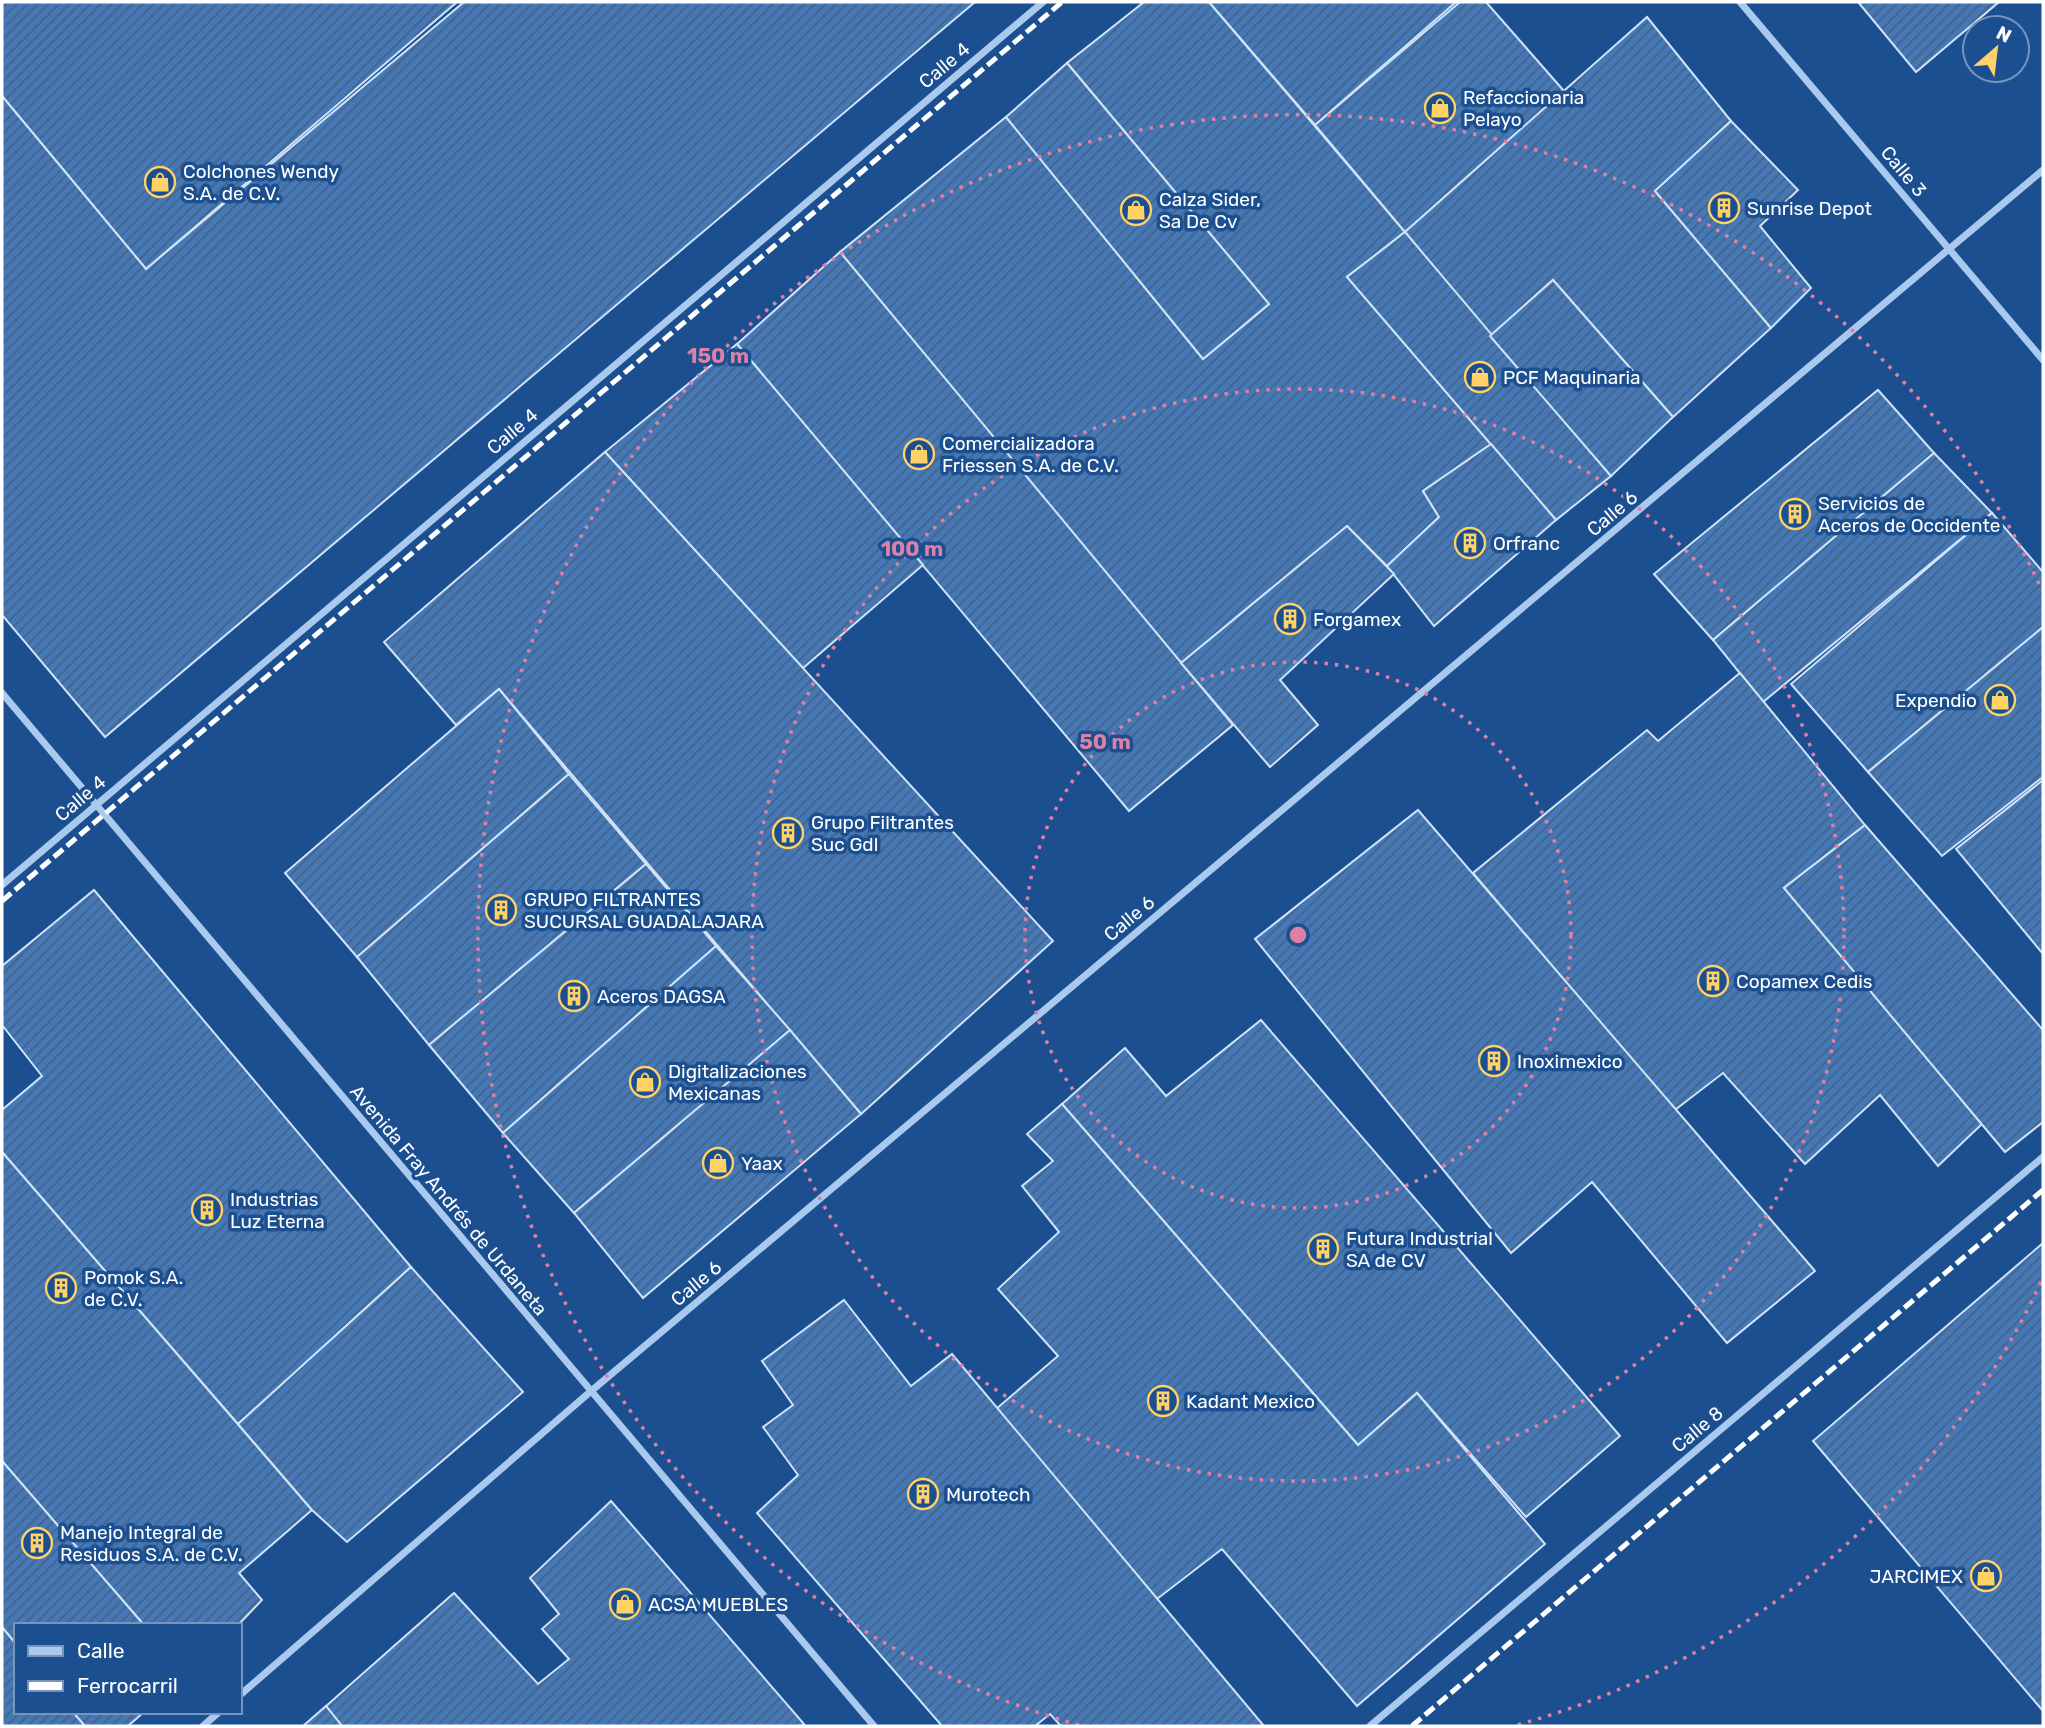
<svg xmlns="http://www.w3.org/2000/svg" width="2045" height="1728" viewBox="0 0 2045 1728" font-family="Rubik,sans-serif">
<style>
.building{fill:url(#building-hatch);stroke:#cfe3fa;stroke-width:2}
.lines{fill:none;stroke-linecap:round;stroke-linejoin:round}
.street{stroke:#a9c9ee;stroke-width:7}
.rail{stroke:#fff;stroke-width:5;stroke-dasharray:12 5;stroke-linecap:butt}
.ring{fill:none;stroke:#dd80a5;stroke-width:3.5;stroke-dasharray:3.5 7}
.labels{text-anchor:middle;stroke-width:7;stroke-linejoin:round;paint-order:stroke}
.street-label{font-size:19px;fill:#fff;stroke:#1b4f8f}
.poi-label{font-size:19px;fill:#fff;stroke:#1b4f8f;text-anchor:start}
.centre{fill:#dd80a5;stroke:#1b4f8f;stroke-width:3.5}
.ring-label{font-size:21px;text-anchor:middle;font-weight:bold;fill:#dd80a5;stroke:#1b4f8f;stroke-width:7;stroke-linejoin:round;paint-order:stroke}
</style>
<defs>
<pattern id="building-hatch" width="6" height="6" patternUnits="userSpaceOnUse" patternTransform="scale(1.75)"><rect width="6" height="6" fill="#4478b7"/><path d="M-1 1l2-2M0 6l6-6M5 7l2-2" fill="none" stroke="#486282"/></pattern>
</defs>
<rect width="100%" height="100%" fill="#1b4f8f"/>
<!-- building -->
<g class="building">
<polygon points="2,2 457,2 146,269 2,96"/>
<polygon points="464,2 975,2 105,737 2,615 2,96 146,269"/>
<polygon points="1144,2 1209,2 1405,232 1347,277 1491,444 1423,491 1439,517 1387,566 1347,526 1181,663 840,252 1006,117 1203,359 1269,304 1067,63"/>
<polygon points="1209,2 1456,2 1315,125"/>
<polygon points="1460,2 1486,2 1564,91 1405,232 1315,125"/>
<polygon points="1858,2 1999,2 1916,72"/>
<polygon points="1647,17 1731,121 1655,191 1771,328 1673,417 1553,280 1490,336 1405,232"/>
<polygon points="1067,63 1269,304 1203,359 1006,117"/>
<polygon points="1731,121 1798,190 1760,226 1811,288 1771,328 1655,191"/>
<polygon points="1405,232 1611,476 1556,520 1347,277"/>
<polygon points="840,252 1233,725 1129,811 737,344"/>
<polygon points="1553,280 1673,417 1611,476 1490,336"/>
<polygon points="737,344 923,565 803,668 605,452"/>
<polygon points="1878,390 1934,453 1713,640 1654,574"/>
<polygon points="1491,444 1556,520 1434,626 1387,566 1439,517 1423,491"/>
<polygon points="605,452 1053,941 861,1114 499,689 456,725 384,642"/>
<polygon points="1934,453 1992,513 1763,702 1713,640"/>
<polygon points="1992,513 2043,572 2043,627 1868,772 1791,684"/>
<polygon points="1347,526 1394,574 1280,680 1318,725 1270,767 1181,663"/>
<polygon points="2043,627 2043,777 1942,856 1868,772"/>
<polygon points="1740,673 1865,825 1784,888 1982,1124 1938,1166 1880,1095 1805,1164 1723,1073 1675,1110 1473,873 1647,730 1658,741"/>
<polygon points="499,689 569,774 357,957 285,873"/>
<polygon points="569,774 646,864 429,1045 357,957"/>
<polygon points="2043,780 2043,954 1956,849"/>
<polygon points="1418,810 1815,1271 1727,1343 1592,1182 1511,1253 1255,939"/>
<polygon points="1865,825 2043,1030 2043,1122 2005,1152 1784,888"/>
<polygon points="646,864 716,946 503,1133 429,1045"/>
<polygon points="94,890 411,1267 238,1424 2,1152 2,1110 42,1076 2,1025 2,966"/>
<polygon points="716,946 790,1030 574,1213 503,1133"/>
<polygon points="1261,1020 1620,1436 1526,1517 1417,1393 1358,1445 1062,1104 1125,1048 1166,1096"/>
<polygon points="790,1030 861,1114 643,1298 574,1213"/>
<polygon points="1062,1104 1358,1445 1417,1393 1545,1544 1357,1706 1222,1549 1157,1599 996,1409 1058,1356 998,1289 1059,1232 1022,1186 1053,1161 1027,1134"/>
<polygon points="2,1152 312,1510 239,1573 262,1600 238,1625 144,1625 2,1461"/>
<polygon points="2043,1243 2043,1711 1813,1441"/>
<polygon points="411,1267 523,1392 347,1542 312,1510 238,1424"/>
<polygon points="844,1300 911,1386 952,1354 1264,1726 1061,1726 1050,1714 1035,1726 942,1726 757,1513 798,1475 763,1427 793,1405 762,1361"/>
<polygon points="2,1461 144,1625 16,1625 16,1644 2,1627"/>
<polygon points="611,1501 804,1724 801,1726 342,1726 326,1706 454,1593 538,1684 569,1659 542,1629 559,1614 530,1578"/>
<polygon points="2,1627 16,1644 16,1712 73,1712 85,1726 2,1726"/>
<polygon points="326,1706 342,1726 303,1726"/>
<polygon points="73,1712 144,1712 128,1726 85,1726"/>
</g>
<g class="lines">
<!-- street -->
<g class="street">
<polyline points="1740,2 2043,360"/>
<polyline points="2,693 874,1726"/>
<polyline points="2,885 1043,2"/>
<polyline points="240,1695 590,1392 2043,170"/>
<polyline points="203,1726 219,1712"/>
<polyline points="1370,1726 2043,1157"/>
</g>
<!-- rail -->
<g class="rail">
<polyline points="2,901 1062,2"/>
<polyline points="1412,1726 2043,1190"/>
</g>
</g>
<!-- distance rings -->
<g class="ring">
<circle cx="1298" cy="935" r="273"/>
<circle cx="1298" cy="935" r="546"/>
<path d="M2041 1282A820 820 0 0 1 1517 1725M1079 1725A820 820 0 1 1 2041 588"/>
</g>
<!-- icons -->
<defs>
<g id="shop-ring" transform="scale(1.575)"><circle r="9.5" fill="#1b4f8f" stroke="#ffd166" stroke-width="1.5"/><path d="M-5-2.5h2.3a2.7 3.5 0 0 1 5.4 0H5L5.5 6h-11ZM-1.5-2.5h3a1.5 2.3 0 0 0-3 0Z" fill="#ffd166"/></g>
<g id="building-ring" transform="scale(1.575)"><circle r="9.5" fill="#1b4f8f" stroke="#ffd166" stroke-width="1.5"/><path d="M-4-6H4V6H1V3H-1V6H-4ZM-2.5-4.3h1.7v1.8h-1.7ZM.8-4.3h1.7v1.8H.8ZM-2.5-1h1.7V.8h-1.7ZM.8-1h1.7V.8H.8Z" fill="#ffd166"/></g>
</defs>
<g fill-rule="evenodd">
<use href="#shop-ring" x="1440" y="108"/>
<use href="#shop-ring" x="160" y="182"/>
<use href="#building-ring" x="1724" y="208"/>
<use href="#shop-ring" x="1136" y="210"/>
<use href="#shop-ring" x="1480" y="377"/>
<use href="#shop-ring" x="919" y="454"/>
<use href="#building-ring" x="1795" y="514"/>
<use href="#building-ring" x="1470" y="543"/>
<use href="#building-ring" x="1290" y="619"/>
<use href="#shop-ring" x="2000" y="700"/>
<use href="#building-ring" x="788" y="833"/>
<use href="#building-ring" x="501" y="910"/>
<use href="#building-ring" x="1713" y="981"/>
<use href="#building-ring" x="574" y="996"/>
<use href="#building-ring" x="1494" y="1061"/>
<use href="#shop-ring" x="645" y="1082"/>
<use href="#shop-ring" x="718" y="1163"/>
<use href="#building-ring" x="207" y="1210"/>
<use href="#building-ring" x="1323" y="1249"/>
<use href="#building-ring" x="61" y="1288"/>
<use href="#building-ring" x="1163" y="1401"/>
<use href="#building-ring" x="923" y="1494"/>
<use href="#building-ring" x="37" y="1543"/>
<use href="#shop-ring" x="1986" y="1576"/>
<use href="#shop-ring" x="625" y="1604"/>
</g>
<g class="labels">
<!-- street labels -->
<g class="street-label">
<text transform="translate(944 65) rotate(-40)" y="7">Calle 4</text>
<text transform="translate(1904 171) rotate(50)" y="7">Calle 3</text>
<text transform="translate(512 431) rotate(-40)" y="7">Calle 4</text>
<text transform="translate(1612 513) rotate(-40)" y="7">Calle 6</text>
<text transform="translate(80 798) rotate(-40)" y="7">Calle 4</text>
<text transform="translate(1129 918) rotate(-40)" y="7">Calle 6</text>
<text transform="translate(449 1200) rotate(50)" y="7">Avenida Fray Andrés de Urdaneta</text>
<text transform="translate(696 1283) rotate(-40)" y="7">Calle 6</text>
<text transform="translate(1697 1429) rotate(-40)" y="7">Calle 8</text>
</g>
<!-- poi labels -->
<g class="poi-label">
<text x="1463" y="104">Refaccionaria<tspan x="1463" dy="22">Pelayo</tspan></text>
<text x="183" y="178">Colchones Wendy<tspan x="183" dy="22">S.A. de C.V.</tspan></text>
<text x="1159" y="206">Calza Sider,<tspan x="1159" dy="22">Sa De Cv</tspan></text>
<text x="1747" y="215">Sunrise Depot</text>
<text x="1503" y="384">PCF Maquinaria</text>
<text x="942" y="450">Comercializadora<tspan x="942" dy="22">Friessen S.A. de C.V.</tspan></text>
<text x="1818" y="510">Servicios de<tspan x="1818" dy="22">Aceros de Occidente</tspan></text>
<text x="1493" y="550">Orfranc</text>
<text x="1313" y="626">Forgamex</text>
<text x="1977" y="707" text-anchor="end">Expendio</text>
<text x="811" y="829">Grupo Filtrantes<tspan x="811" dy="22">Suc Gdl</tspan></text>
<text x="524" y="906">GRUPO FILTRANTES<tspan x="524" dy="22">SUCURSAL GUADALAJARA</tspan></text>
<text x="1736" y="988">Copamex Cedis</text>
<text x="597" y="1003">Aceros DAGSA</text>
<text x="1517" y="1068">Inoximexico</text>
<text x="668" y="1078">Digitalizaciones<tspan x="668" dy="22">Mexicanas</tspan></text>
<text x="741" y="1170">Yaax</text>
<text x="230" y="1206">Industrias<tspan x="230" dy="22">Luz Eterna</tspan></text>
<text x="1346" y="1245">Futura Industrial<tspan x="1346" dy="22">SA de CV</tspan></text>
<text x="84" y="1284">Pomok S.A.<tspan x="84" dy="22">de C.V.</tspan></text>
<text x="1186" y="1408">Kadant Mexico</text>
<text x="946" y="1501">Murotech</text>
<text x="60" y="1539">Manejo Integral de<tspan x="60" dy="22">Residuos S.A. de C.V.</tspan></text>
<text x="1963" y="1583" text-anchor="end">JARCIMEX</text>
<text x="648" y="1611">ACSA MUEBLES</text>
</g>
</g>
<circle cx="1298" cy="935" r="10" class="centre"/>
<g class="ring-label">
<text x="718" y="363">150 m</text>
<text x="912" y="556">100 m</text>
<text x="1105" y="749">50 m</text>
</g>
<!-- border -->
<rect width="2045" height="1728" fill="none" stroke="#ffffff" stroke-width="7"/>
<!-- legend -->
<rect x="14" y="1623" width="228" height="91" fill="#1b4f8f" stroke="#7695bc" stroke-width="2"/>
<rect x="28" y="1646" width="35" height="10" fill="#a9c9ee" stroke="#7695bc" stroke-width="2"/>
<text x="77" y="1658" font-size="21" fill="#ffffff">Calle</text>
<rect x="28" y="1681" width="35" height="10" fill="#ffffff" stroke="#7695bc" stroke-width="2"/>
<text x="77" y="1693" font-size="21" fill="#ffffff">Ferrocarril</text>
<!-- north arrow -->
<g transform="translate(1996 49) rotate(28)"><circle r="33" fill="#1b4f8f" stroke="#7695bc" stroke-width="2"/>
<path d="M0-5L12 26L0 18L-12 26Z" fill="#ffd166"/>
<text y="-10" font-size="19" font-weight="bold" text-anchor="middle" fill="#ffffff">N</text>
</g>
</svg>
